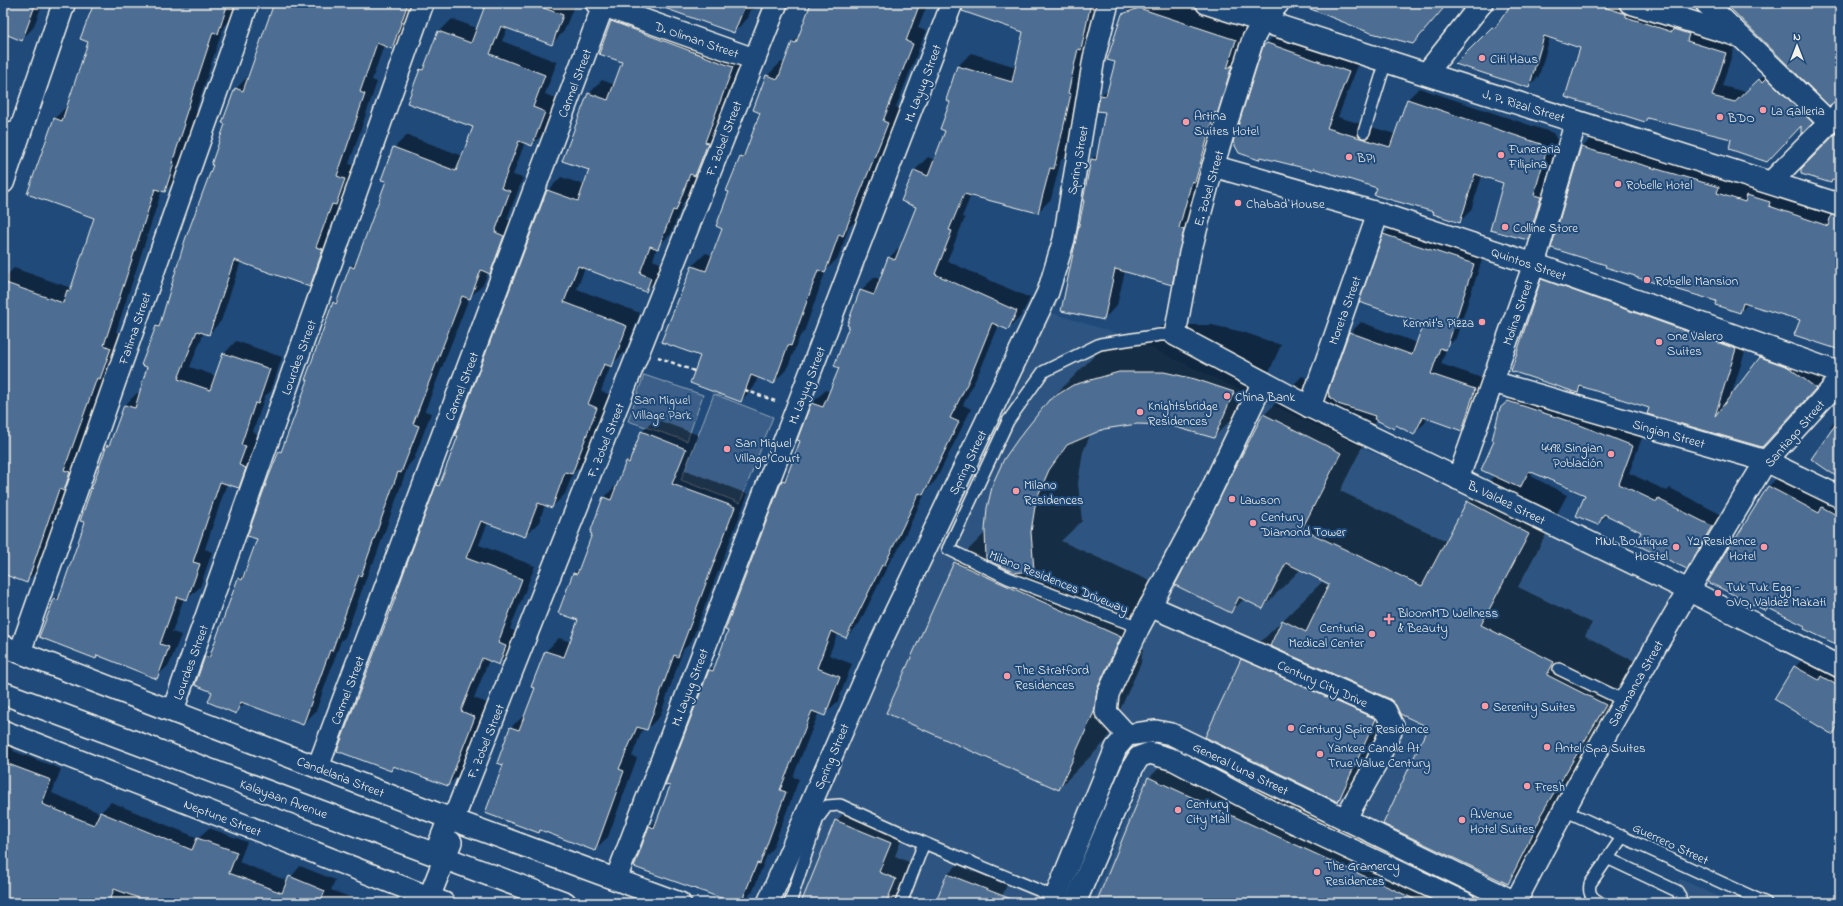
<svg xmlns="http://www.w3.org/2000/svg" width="1843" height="906" viewBox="0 0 1843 906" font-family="'Indie Flower',sans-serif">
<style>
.built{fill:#2d5581}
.green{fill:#3a5f88;stroke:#97a8b8}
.shadow{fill:#0007;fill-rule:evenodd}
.building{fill:#4d6e92;stroke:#f4f1e8}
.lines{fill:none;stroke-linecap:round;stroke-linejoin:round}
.service-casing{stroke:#f4f1e8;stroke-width:14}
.minor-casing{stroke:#f4f1e8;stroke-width:24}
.tertiary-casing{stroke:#f4f1e8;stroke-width:25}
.secondary-casing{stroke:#f4f1e8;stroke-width:25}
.path{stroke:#f4f1e8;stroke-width:2.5;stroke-dasharray:4 3;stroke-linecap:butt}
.service{stroke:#1f4a7a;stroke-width:11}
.minor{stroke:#1f4a7a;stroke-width:21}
.tertiary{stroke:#1f4a7a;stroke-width:22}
.secondary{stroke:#1f4a7a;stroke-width:22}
.poi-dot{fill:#ff9aa2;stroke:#1f4a7a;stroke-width:1.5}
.labels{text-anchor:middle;stroke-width:4;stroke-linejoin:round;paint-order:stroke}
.street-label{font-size:13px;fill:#f4f1e8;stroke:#1f4a7a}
.poi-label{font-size:13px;fill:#f4f1e8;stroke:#1f4a7a;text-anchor:start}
.park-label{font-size:13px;fill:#e1e2de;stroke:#1f4a7a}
</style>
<rect width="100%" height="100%" fill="#1f4a7a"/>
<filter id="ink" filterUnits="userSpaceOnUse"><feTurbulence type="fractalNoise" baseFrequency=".025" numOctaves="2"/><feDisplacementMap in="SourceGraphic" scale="8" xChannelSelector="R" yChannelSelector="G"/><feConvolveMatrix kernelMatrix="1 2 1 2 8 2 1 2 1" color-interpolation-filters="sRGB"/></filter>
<g filter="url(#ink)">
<!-- built -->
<g class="built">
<polygon points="1049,312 1128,337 1673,594 1497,903 1092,903 1152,756 1107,738 1041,903 776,903 878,649"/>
<polygon points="1680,879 1733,903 1667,903"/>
</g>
<!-- green -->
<g class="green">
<polygon points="644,375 703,395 687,441 628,421"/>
<polygon points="714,394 773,417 740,503 681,480"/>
</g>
<!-- shadow -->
<g class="shadow">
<polygon points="3,3 43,3 33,28 22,39 8,34 3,46"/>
<polygon points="95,3 237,3 231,19 223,28 196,110 198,111 185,149 187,150 178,178 165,191 162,190 116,332 124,335 108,370 77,457 83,459 40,568 26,582 3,573 3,279 14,268 71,288 73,286 96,217 54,119 68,105 89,41"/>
<polygon points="272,3 416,3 404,35 392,47 384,45 372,80 377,82 349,164 357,166 348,192 341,198 328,234 335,237 322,273 310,286 241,261 221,321 209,334 204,332 190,367 216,376 224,354 236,341 282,357 271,391 265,396 253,432 257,434 251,453 258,455 251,474 239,487 227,483 205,549 212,552 200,587 187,599 184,598 172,632 181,635 169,665 156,677 98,655 95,657 55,599 62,593 86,522 108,446 111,442 125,405 137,393 140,394 148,367 142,364 157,326 162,322 214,165 236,89 248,76 249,77 273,8 271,7"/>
<polygon points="487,3 575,3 564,31 552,44 508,27 502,41 557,62 545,94 557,99 545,132 532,145 525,142 513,175 523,178 507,219 516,223 503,260 490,273 488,272 483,285 469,298 425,411 431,413 414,459 408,466 374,562 371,565 345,637 341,641 316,711 303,724 245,703 236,712 213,691 206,657 214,649 239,579 246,571 258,539 280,452 283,448 309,380 334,303 340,296 351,267 357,261 387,181 394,148 407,135 463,156 474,127 421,69 426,64 439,32 452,19 477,28"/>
<polygon points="687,3 760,3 753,10 751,9 748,18 734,32"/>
<polygon points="812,3 928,3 918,28 926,31 896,107 901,109 888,144 884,147 856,221 849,227 838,258 826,270 804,332 800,336 787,369 773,383 758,377 754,387 741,401 701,356 692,266 706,253 713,256 723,228 730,191 740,158 747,151 762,112 767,76 781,62 785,64 793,42 799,36"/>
<polygon points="971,3 1100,3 1067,155 1061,160 1051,199 1038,212 971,195 962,217 965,218 947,261 1030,298 1021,316 1008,329 999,325 982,366 963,405 971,409 936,480 927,489 897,552 892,557 859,624 846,637 838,633 829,655 852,664 838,701 825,714 819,712 793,777 799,779 772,850 767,855 753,891 741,903 738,903 650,827 659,817 671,786 666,784 710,670 717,663 783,480 789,474 802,441 812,403 826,390 830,392 840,367 851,325 849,324 861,290 875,277 881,280 889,258 902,245 918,207 915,170 928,157 935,160 946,131 952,101 948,100 958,66 971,53 1016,67 1025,31"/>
<polygon points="1135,3 1178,3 1249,27 1185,270 1171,284 1125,271 1117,305 1104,319 1085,200 1084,200 1092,159 1098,153 1107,112 1101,95 1110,87 1116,61 1123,15"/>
<polygon points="1307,3 1449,3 1413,43"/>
<polygon points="1513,3 1635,3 1736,42 1722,86 1746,92 1770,70 1822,112 1802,132 1802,124 1732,138 1648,118 1645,121 1582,47 1550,37 1539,76 1529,86 1457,64 1504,17"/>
<polygon points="625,8 746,54 708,161 699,170 689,197 683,203 671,234 657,247 653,260 664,265 659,277 646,290 585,268 577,289 640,313 625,352 611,365 601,391 610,395 586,460 573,473 565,494 552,507 545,505 539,522 525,536 488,522 479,545 535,566 510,629 518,633 512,650 498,664 489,660 474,698 487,703 462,772 448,785 395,765 390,770 399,591 437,486 442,481 548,191 561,177 584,185 590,170 589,94 602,80 615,85 624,62 612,22"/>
<polygon points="1276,34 1360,60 1338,117 1395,134 1408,99 1419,88 1553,133 1557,140 1545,183 1552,185 1540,227 1528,239 1504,182 1482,176 1471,210 1460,222 1378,187 1313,167 1262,156 1259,158 1264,46"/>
<polygon points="1840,131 1840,184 1802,173"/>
<polygon points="1593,136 1729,176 1728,182 1754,190 1760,184 1840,214 1840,349 1801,319 1748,304 1740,312 1717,300 1582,148"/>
<path d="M1395,224L1484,254L1456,338L1447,347L1441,364L1485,379L1473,419L1462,430L1427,417L1425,423L1414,433L1397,425L1394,427L1376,419L1340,491L1447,541L1468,502L1494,476L1496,440L1501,408L1512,397L1643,435L1629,473L1667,491L1670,488L1722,515L1698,557L1687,567L1643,532L1608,514L1598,524L1586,494L1533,472L1531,476L1567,495L1518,587L1592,623L1585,636L1644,666L1547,844L1508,883L1430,727L1404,714L1385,753L1337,801L1242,660L1322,582L1329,586L1330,583L1301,569L1262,608L1244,599L1231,612L1264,415L1302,376L1330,390L1350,333L1361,322L1417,343L1424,323L1384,234ZM1298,526L1316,535L1314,536L1297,528Z"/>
<polygon points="1558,264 1751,333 1731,396 1761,358 1776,342 1831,372 1762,446 1584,386 1578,392 1542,280"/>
<polygon points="1168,325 1212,325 1243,332 1281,345 1261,390 1214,437 1168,424 1137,423 1104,428 1091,433 1083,452 1078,483 1082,521 1061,541 1168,589 1144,641 1141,663 1106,741 1059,788 955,563 986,532 1050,400 1098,352 1121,338"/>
<polygon points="1840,413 1840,476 1833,429 1830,427"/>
<polygon points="655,419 698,435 685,470 748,494 691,642 683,650 660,716 647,729 643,728 632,756 637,758 608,837 594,850 541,830 539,832 504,765 498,762 511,727 526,714 536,688 533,687 546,651 559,638 571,642 579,620 574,573 582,566 604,498 617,484 627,462 632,456 642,432"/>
<polygon points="1787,468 1840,491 1840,645 1769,607 1766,610 1735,538 1741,532 1769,486"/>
<polygon points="1807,655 1840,668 1840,726 1832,733 1795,667"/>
<polygon points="3,743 14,747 13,751 61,769 52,793 100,813 111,802 198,838 209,828 247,842 239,862 288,881 300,866 335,880 331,890 365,903 3,903"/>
<polygon points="1182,745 1448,866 1436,887 1444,903 1097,903 1149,778"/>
<polygon points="852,805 906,827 895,856 911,863 895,903 802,903 836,821"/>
<polygon points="957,865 1007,885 999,903 936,903 948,874"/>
</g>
<!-- building -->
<g class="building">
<polygon points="3,3 36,3 22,41 3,33"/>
<polygon points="94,3 228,3 218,34 213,32 183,123 185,124 172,163 174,163 165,192 155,189 104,345 111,348 100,379 97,378 64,470 70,472 64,491 59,489 27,583 3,574 3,282 63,303 67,290 70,291 94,218 27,194 54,118 62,121 88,42 80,39"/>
<polygon points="274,3 408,3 392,49 377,43 360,92 365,94 337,176 345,179 336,205 332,204 316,247 323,249 310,287 234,260 209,335 197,331 178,379 210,390 223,353 270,369 258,404 255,403 241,445 246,446 239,465 246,468 239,488 220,482 193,562 200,564 187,600 177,597 160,644 169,647 157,679 97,655 96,659 39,637 54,599 58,600 85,522 80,521 107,445 109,446 124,405 135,408 147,367 141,365 156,326 159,327 185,240 213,165 211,165 225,124 222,123 235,88 243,91"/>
<polygon points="486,3 530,3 563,15 552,45 501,26 490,54 545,75 533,107 545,112 532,146 519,141 501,188 510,191 495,232 504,236 490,274 481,270 470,299 462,296 413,424 419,426 401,473 398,472 361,576 359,575 332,651 330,650 303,725 241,702 236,714 208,702 212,692 195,685 205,656 209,658 238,578 242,580 257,539 247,536 269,476 279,451 281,452 308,380 305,380 333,302 336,304 350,266 354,268 386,181 381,180 393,147 456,171 473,127 407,103 420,69 423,70 438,31 471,43"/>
<polygon points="656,3 746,3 734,33 656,5"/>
<polygon points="811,3 920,3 906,41 913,44 883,121 888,123 843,236 839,234 825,273 818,270 791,346 788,345 774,384 751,375 741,402 690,383 700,356 661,342 692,266 706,271 722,229 716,226 729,192 726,191 740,157 743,158 760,113 753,110 766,75 778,79 792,42 796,43"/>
<polygon points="964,3 1091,3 1081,50 1078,49 1068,93 1071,94 1054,169 1050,168 1038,213 964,194 949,230 952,231 935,274 1017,311 1008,330 992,323 969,380 950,418 959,422 923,495 919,493 884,566 882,565 846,638 831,631 817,668 840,677 825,716 812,711 780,790 786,792 760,864 757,863 741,903 735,903 634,867 649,826 654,828 670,786 665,785 709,670 713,671 728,631 725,630 782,480 785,481 800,441 797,440 811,403 823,407 839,368 834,366 849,326 847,325 860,290 874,295 888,257 895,260 916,207 901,201 914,170 928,176 945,131 940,129 950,102 946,100 957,66 1012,82 1023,32 962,11"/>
<polygon points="1298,3 1448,3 1413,44 1368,32 1298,4"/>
<polygon points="1512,3 1591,3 1626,14 1626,17 1672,32 1673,29 1689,34 1687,41 1726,53 1712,96 1735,102 1759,79 1762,83 1767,78 1813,123 1801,135 1801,126 1767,162 1729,149 1731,139 1647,118 1645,122 1565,97 1580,48 1544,36 1529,88 1455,64 1492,27 1495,28"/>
<polygon points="1725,3 1840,3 1840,100 1836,101 1829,106"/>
<polygon points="1139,8 1236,40 1227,69 1232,65 1217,115 1215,112 1195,182 1192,181 1179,228 1184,230 1172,285 1115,269 1104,320 1061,311 1084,201 1083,201 1091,159 1096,160 1105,112 1097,111 1100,95 1106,96 1115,62 1107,60 1122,14"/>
<polygon points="611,21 733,67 705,142 708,143 695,176 690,174 676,211 673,210 658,249 650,246 640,273 651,278 646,292 578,266 564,302 627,326 612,367 604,364 588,404 597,408 572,474 565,472 552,508 538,503 525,537 481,521 466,558 522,579 498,643 506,646 499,665 482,658 461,711 475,717 448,786 393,766 391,771 337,751 398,591 397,591 436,485 439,486 458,436 455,435 547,190 578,201 589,170 562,161 588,93 608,100 622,62 599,54"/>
<polygon points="1267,43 1349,72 1327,128 1390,147 1407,99 1541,144 1546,152 1534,195 1541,197 1528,240 1490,230 1503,183 1475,174 1460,223 1433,214 1434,212 1374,195 1377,188 1313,168 1312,170 1260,157 1259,160 1239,153 1233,142 1263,46"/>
<polygon points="1840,129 1840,182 1832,180 1831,183 1801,174 1801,169"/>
<polygon points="1581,147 1719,187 1717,193 1745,202 1747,195 1770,202 1769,206 1828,226 1831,215 1840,217 1840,350 1794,335 1800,320 1743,303 1740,313 1715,305 1716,301 1635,277 1635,276 1605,267 1606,265 1551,248"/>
<polygon points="1383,234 1474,264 1446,350 1440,348 1431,374 1475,389 1462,431 1423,417 1414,435 1396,425 1394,429 1374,419 1375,416 1338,404 1329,396 1328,391 1349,332 1412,355 1423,324 1359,302"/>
<polygon points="1541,279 1736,349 1715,416 1760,357 1788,367 1816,388 1762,447 1647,414 1649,408 1580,386 1578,393 1511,371"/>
<polygon points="1119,372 1164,372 1195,379 1234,392 1214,438 1168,425 1137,424 1104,429 1067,445 1049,470 1036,500 1031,532 1034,570 1015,573 986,559 985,530 987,508 993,483 1004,459 1018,439 1049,400 1073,385"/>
<polygon points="1508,401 1580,425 1633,446 1619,484 1657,502 1658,499 1712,526 1687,569 1635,544 1641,532 1604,514 1598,525 1576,516 1585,495 1529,471 1520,488 1481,470 1494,441 1492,440 1500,408"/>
<polygon points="1263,414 1341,453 1302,529 1422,586 1467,501 1529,534 1481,625 1554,662 1547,675 1606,705 1540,816 1541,817 1508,884 1383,824 1428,727 1400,714 1396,705 1390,699 1270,646 1282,620 1306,632 1329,584 1286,563 1263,609 1239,597 1231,613 1175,585"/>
<polygon points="1840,418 1840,479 1811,459"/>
<polygon points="641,431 686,449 672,484 735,507 678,657 674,655 647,730 637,727 619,769 624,771 595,851 540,830 539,833 485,813 503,765 497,763 510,727 519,730 535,688 531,687 545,651 564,657 578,620 558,613 573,573 577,574 592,534 590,533 603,497 611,500 626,461 629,463"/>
<polygon points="1768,486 1819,513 1822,507 1840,517 1840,646 1804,629 1805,626 1768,608 1766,611 1708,582 1734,537 1736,538"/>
<polygon points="954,562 1121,637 1097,689 1094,712 1059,790 886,713"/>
<polygon points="1241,659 1376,719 1338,802 1205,737"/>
<polygon points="1794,666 1819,680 1821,676 1840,687 1840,721 1833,735 1774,699"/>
<polygon points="3,762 51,780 42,804 94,825 100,812 192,850 197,838 237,852 229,873 282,893 289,876 325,891 320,903 152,903 114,889 109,903 3,903"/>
<polygon points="1148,777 1294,844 1423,903 1229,903 1218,898 1216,903 1096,903"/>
<polygon points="835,820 891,843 879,872 896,879 886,903 801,903"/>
<polygon points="947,874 1019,902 1018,903 935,903"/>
</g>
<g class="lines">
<!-- service casing -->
<g class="service-casing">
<g id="service">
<polyline points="1364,132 1386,61"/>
<polyline points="1139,627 1008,578 948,549 1008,421 1043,372 1100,344 1160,335 1175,335"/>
<polyline points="1559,669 1625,701"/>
<polyline points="1564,810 1766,903"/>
<polyline points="1607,858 1677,891 1680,896 1680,903"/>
<polyline points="790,903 818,818 827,806 840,805 924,843 1055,897"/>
<polyline points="901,903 924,843"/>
<path d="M1601,903C1592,898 1588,894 1590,884L1623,836"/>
</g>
</g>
<!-- minor casing -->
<g class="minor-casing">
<g id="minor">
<polyline points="596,3 754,59"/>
<polyline points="1630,3 1738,36"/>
<polyline points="1706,3 1829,122"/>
<polyline points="1263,21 1253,39 1213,166 1190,253 1175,335 1310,407 1688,590 1840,667"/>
<polyline points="1426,74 1482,3"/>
<polyline points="3,131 18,136"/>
<polyline points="1213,166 1378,213 1534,264 1840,373"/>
<polyline points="1771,182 1840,112"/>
<polyline points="1493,382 1766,461 1840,497"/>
<polyline points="1310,407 1378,213"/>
<polyline points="1458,479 1534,264 1576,121"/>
<polyline points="1150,606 1385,710 1393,726 1376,764 1345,819"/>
<polyline points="3,646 459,822 680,903"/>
<polyline points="20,652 248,3"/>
<polyline points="173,710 423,3"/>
<polyline points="3,731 444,903"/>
<polyline points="1127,735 1106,712 1108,694 1139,627 1202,509 1263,382"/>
<polyline points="318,767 603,6"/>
<polyline points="435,854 449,818 457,810 777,3"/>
<polyline points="616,879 952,3"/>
<polyline points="427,903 451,842"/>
<polyline points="768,903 880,644 1048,292 1064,239 1094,58 1108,3"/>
<polyline points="1053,903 1116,748 1127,735 1156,731 1171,734 1517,903"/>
<polyline points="1075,903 1133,767 1139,757 1150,753 1174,760 1276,814 1465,903"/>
<path d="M1515,903C1591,755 1675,611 1761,469L1766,461L1840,380"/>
</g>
</g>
<!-- tertiary casing -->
<g class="tertiary-casing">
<g id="tertiary">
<polyline points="1263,21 1278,3"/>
<polyline points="3,182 64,3"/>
</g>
</g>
<!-- secondary casing -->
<g class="secondary-casing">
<g id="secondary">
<polyline points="1207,3 1426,74 1840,205"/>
<polyline points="3,693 565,903"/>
</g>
</g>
<!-- path -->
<g class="path">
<polyline points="658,357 694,371"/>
<polyline points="745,390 778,402"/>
</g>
<!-- service -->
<use href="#service" class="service"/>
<!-- minor -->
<use href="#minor" class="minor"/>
<!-- tertiary -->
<use href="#tertiary" class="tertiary"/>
<!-- secondary -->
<use href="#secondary" class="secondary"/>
</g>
</g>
<!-- markers -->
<g class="poi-dot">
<circle cx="1482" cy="58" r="4"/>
<circle cx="1763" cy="110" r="4"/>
<circle cx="1720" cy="117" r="4"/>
<circle cx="1186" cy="122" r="4"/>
<circle cx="1501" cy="155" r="4"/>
<circle cx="1349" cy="157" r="4"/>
<circle cx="1618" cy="184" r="4"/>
<circle cx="1238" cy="203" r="4"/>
<circle cx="1505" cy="227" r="4"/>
<circle cx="1647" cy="280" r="4"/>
<circle cx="1482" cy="322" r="4"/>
<circle cx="1659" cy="342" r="4"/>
<circle cx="1227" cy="396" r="4"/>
<circle cx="1140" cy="412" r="4"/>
<circle cx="727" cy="449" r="4"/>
<circle cx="1611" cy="454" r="4"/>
<circle cx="1016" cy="491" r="4"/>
<circle cx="1232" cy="499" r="4"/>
<circle cx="1253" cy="523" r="4"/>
<circle cx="1676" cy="547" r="4"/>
<circle cx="1764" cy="547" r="4"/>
<circle cx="1718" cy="593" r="4"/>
<path d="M1387 613h4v4h4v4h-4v4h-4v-4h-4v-4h4z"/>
<circle cx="1372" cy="634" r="4"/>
<circle cx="1007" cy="676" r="4"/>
<circle cx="1485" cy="706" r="4"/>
<circle cx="1291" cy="728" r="4"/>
<circle cx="1547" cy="747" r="4"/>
<circle cx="1320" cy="754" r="4"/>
<circle cx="1527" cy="786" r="4"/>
<circle cx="1178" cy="810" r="4"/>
<circle cx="1462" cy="820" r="4"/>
<circle cx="1317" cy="872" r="4"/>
</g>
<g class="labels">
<!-- street labels -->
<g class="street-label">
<text transform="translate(697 39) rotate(19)" y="5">D. Oliman Street</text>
<text transform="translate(574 83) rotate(-69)" y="5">Carmel Street</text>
<text transform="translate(922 83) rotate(-69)" y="5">M. Layug Street</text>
<text transform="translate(1524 105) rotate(17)" y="5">J. P. Rizal Street</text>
<text transform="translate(723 138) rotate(-69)" y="5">F. Zobel Street</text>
<text transform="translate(1077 160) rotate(-80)" y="5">Spring Street</text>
<text transform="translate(1208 188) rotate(-74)" y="5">E. Zobel Street</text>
<text transform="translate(1529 263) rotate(19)" y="5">Quintos Street</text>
<text transform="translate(1344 310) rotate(-70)" y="5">Moreta Street</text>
<text transform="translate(1517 312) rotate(-71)" y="5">Molina Street</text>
<text transform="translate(134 328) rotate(-71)" y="5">Fatima Street</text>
<text transform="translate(298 357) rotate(-70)" y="5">Lourdes Street</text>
<text transform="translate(806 385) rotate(-69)" y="5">M. Layug Street</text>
<text transform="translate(461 386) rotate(-69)" y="5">Carmel Street</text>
<text transform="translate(1669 433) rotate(16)" y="5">Singian Street</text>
<text transform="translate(1794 433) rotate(-49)" y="5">Santiago Street</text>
<text transform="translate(605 440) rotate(-68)" y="5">F. Zobel Street</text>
<text transform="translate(967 462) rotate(-64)" y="5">Spring Street</text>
<text transform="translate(1507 502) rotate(26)" y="5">B. Valdez Street</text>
<text transform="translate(1059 581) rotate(22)" y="5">Milano Residences Driveway</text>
<text transform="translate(190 662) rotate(-70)" y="5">Lourdes Street</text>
<text transform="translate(1323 683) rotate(24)" y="5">Century City Drive</text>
<text transform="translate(1635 683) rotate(-60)" y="5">Salamanca Street</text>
<text transform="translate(689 687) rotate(-69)" y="5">M. Layug Street</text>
<text transform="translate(347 690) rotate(-69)" y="5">Carmel Street</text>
<text transform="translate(485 741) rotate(-68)" y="5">F. Zobel Street</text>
<text transform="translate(831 756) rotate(-67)" y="5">Spring Street</text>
<text transform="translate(1241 768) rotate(26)" y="5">General Luna Street</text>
<text transform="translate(341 776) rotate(21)" y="5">Candelaria Street</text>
<text transform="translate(284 798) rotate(20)" y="5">Kalayaan Avenue</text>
<text transform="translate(223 817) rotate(21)" y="5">Neptune Street</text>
<text transform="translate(1671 843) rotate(25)" y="5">Guerrero Street</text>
</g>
<!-- poi labels -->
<g class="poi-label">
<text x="1490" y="63">Citi Haus</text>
<text x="1771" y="115">La Galleria</text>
<text x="1194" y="120">Artina<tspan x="1194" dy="15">Suites Hotel</tspan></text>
<text x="1728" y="122">BDO</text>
<text x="1509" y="153">Funeraria<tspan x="1509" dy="15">Filipina</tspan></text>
<text x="1357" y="162">BPI</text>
<text x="1626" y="189">Robelle Hotel</text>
<text x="1246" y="208">Chabad House</text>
<text x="1513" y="232">Colline Store</text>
<text x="1655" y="285">Robelle Mansion</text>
<text x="1474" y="327" text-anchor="end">Kermit's Pizza</text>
<text x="1667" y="340">One Valero<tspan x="1667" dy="15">Suites</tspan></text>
<text x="1235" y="401">China Bank</text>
<text x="1148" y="410">Knightsbridge<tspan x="1148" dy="15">Residences</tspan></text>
<text x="735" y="447">San Miguel<tspan x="735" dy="15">Village Court</tspan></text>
<text x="1603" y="452" text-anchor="end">4498 Singian<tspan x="1603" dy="15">Población</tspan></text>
<text x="1024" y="489">Milano<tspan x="1024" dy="15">Residences</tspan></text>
<text x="1240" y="504">Lawson</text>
<text x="1261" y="521">Century<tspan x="1261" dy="15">Diamond Tower</tspan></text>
<text x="1668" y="545" text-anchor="end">MNL Boutique<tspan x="1668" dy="15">Hostel</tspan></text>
<text x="1756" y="545" text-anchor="end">Y2 Residence<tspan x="1756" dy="15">Hotel</tspan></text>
<text x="1726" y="591">Tuk Tuk Egg -<tspan x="1726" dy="15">OVO, Valdez Makati</tspan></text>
<text x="1398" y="617">BloomMD Wellness<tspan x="1398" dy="15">&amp; Beauty</tspan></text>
<text x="1364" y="632" text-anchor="end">Centuria<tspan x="1364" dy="15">Medical Center</tspan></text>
<text x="1015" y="674">The Stratford<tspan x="1015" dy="15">Residences</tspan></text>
<text x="1493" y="711">Serenity Suites</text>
<text x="1299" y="733">Century Spire Residence</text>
<text x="1328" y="752">Yankee Candle At<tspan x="1328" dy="15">True Value Century</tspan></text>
<text x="1555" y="752">Antel Spa Suites</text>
<text x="1535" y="791">Fresh</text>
<text x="1186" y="808">Century<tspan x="1186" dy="15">City Mall</tspan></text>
<text x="1470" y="818">A.Venue<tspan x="1470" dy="15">Hotel Suites</tspan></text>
<text x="1325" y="870">The Gramercy<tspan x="1325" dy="15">Residences</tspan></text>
</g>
<!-- park labels -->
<g class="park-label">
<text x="662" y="404">San Miguel<tspan x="662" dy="15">Village Park</tspan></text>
</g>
</g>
<!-- margin -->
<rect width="1843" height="906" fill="none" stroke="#1f4a7a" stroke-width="16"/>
<rect x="8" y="8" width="1827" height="890" fill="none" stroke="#f4f1e8" stroke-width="1.5" filter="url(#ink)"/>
<!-- north arrow -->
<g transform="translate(1797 46)" stroke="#1f4a7a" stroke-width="3" paint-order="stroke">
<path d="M0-3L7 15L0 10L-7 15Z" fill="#f4f1e8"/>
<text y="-6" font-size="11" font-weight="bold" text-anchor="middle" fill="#f4f1e8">N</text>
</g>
</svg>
